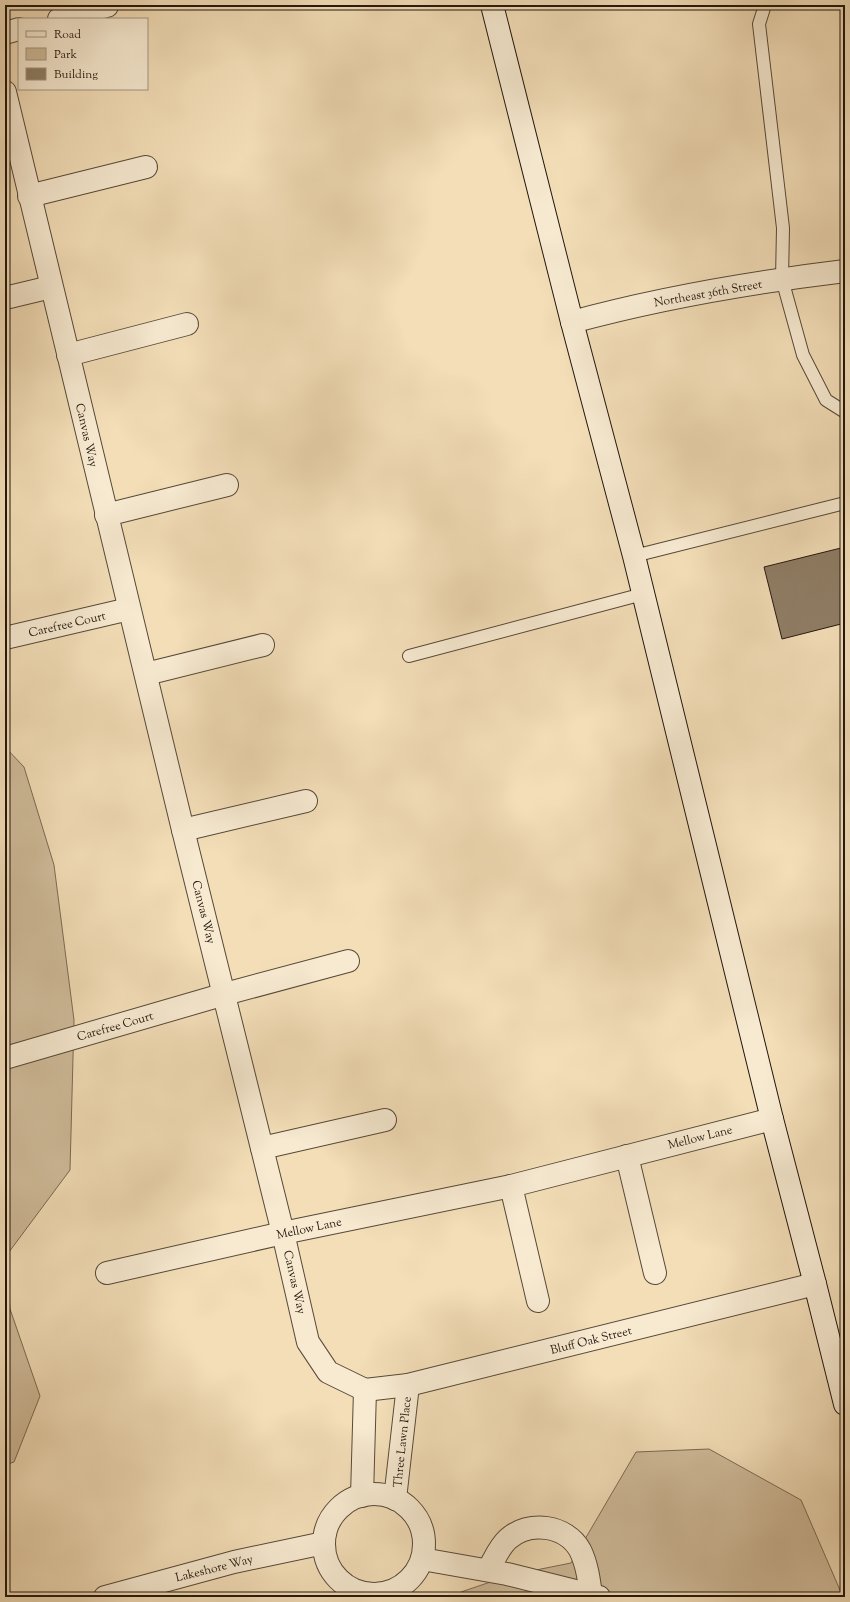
<svg xmlns="http://www.w3.org/2000/svg" width="850" height="1602" viewBox="0 0 850 1602" font-family="'Sorts Mill Goudy',serif">
<style>
.green{fill:#d0bc9b;stroke:#7a6a54}
.building{fill:#8f7e66;stroke:#23170e}
.lines{fill:none;stroke-linecap:round;stroke-linejoin:round}
.lane-casing{stroke:#574938;stroke-width:14}
.street-casing{stroke:#574938;stroke-width:24}
.secondary-casing{stroke:#23170e;stroke-width:24}
.lane{stroke:#f7ead1;stroke-width:12}
.street{stroke:#f7ead1;stroke-width:22}
.secondary{stroke:#f7ead1;stroke-width:22}
.labels{text-anchor:middle;stroke-width:3.5;stroke-linejoin:round;paint-order:stroke}
.street-label{font-size:12px;fill:#23170e;stroke:#f7ead1}
</style>
<rect width="100%" height="100%" fill="#f3deb8"/>
<filter id="stains"><feTurbulence type="fractalNoise" baseFrequency=".005" numOctaves="4"/><feColorMatrix values="0 0 0 0 .2 0 0 0 0 .09 0 0 0 0 .02 0 0 0 .5 -.17"/></filter>
<radialGradient id="worn" r=".72"><stop offset=".6" stop-color="#630" stop-opacity="0"/><stop offset="1" stop-color="#630" stop-opacity=".3"/></radialGradient>
<!-- green -->
<g class="green">
<polygon points="5,747 24,767 54,865 74,1020 70,1170 6,1256 10,1309 40,1396 14,1462 5,1465"/>
<polygon points="709,1449 801,1500 843,1597 459,1597 461,1592 511,1575 571,1563 636,1452"/>
</g>
<!-- building -->
<polygon class="building" points="845,547 845,623 782,639 764,567"/>
<g class="lines">
<!-- lane casing -->
<g class="lane-casing">
<g id="lane">
<polyline points="765,5 759,24 783,228 782,279 803,355 826,400 845,412"/>
<polyline points="634,556 845,503"/>
<polyline points="409,656 643,594"/>
</g>
</g>
<!-- street casing -->
<g class="street-casing">
<g id="street">
<polyline points="59,19 107,6"/>
<polyline points="5,33 19,29"/>
<polyline points="5,92 183,830 283,1233 308,1342 328,1372 365,1390"/>
<polyline points="29,196 146,167"/>
<polyline points="5,298 51,287"/>
<path d="M572,322C660,298 754,282 845,271"/>
<polyline points="68,355 187,324"/>
<polyline points="106,515 227,485"/>
<polyline points="5,638 129,609"/>
<polyline points="146,674 263,645"/>
<polyline points="183,830 306,801"/>
<polyline points="5,1058 225,994 348,961"/>
<polyline points="262,1148 385,1120"/>
<polyline points="627,1156 655,1273"/>
<polyline points="511,1186 538,1301"/>
<polyline points="107,1273 283,1233 511,1186 772,1119"/>
<polyline points="365,1390 408,1385 815,1284"/>
<circle cx="374" cy="1544" r="50"/>
<polyline points="362,1496 365,1390"/>
<polyline points="395,1499 408,1385"/>
<polyline points="422,1559 507,1574 599,1597"/>
<path d="M488,1570C494,1560 499,1547 508,1539C529,1520 566,1525 580,1550C587,1564 589,1580 591,1595"/>
<polyline points="105,1597 234,1562 324,1543"/>
</g>
</g>
<!-- secondary casing -->
<g class="secondary-casing">
<polyline id="secondary" points="492,5 572,322 634,556 772,1119 815,1284 845,1404"/>
</g>
<!-- lane -->
<use href="#lane" class="lane"/>
<!-- street -->
<use href="#street" class="street"/>
<!-- secondary -->
<use href="#secondary" class="secondary"/>
</g>
<g class="labels">
<!-- street labels -->
<g class="street-label">
<text transform="translate(708 293) rotate(-10)" y="4">Northeast 36th Street</text>
<text transform="translate(87 435) rotate(77)" y="4">Canvas Way</text>
<text transform="translate(67 624) rotate(-13)" y="4">Carefree Court</text>
<text transform="translate(204 912) rotate(76)" y="4">Canvas Way</text>
<text transform="translate(115 1026) rotate(-16)" y="4">Carefree Court</text>
<text transform="translate(700 1137) rotate(-14)" y="4">Mellow Lane</text>
<text transform="translate(309 1228) rotate(-12)" y="4">Mellow Lane</text>
<text transform="translate(295 1282) rotate(77)" y="4">Canvas Way</text>
<text transform="translate(591 1340) rotate(-14)" y="4">Bluff Oak Street</text>
<text transform="translate(402 1442) rotate(-84)" y="4">Three Lawn Place</text>
<text transform="translate(214 1568) rotate(-14)" y="4">Lakeshore Way</text>
</g>
</g>
<!-- margin -->
<rect width="850" height="1602" fill="none" stroke="#f3deb8" stroke-width="20"/>
<rect x="6" y="6" width="838" height="1590" fill="none" stroke="#23170e" stroke-width="2"/>
<rect x="10" y="10" width="830" height="1582" fill="none" stroke="#23170e"/>
<!-- legend -->
<rect x="18" y="18" width="130" height="72" fill="#f7ead1" stroke="#a29683"/>
<rect x="26" y="31" width="20" height="6" fill="#f7ead1" stroke="#a29683"/>
<text x="54" y="38" font-size="12" fill="#23170e">Road</text>
<rect x="26" y="48" width="20" height="12" fill="#d0bc9b" stroke="#a29683"/>
<text x="54" y="58" font-size="12" fill="#23170e">Park</text>
<rect x="26" y="68" width="20" height="12" fill="#8f7e66" stroke="#a29683"/>
<text x="54" y="78" font-size="12" fill="#23170e">Building</text>
<rect width="100%" height="100%" filter="url(#stains)"/>
<rect width="100%" height="100%" fill="url(#worn)"/>
</svg>
